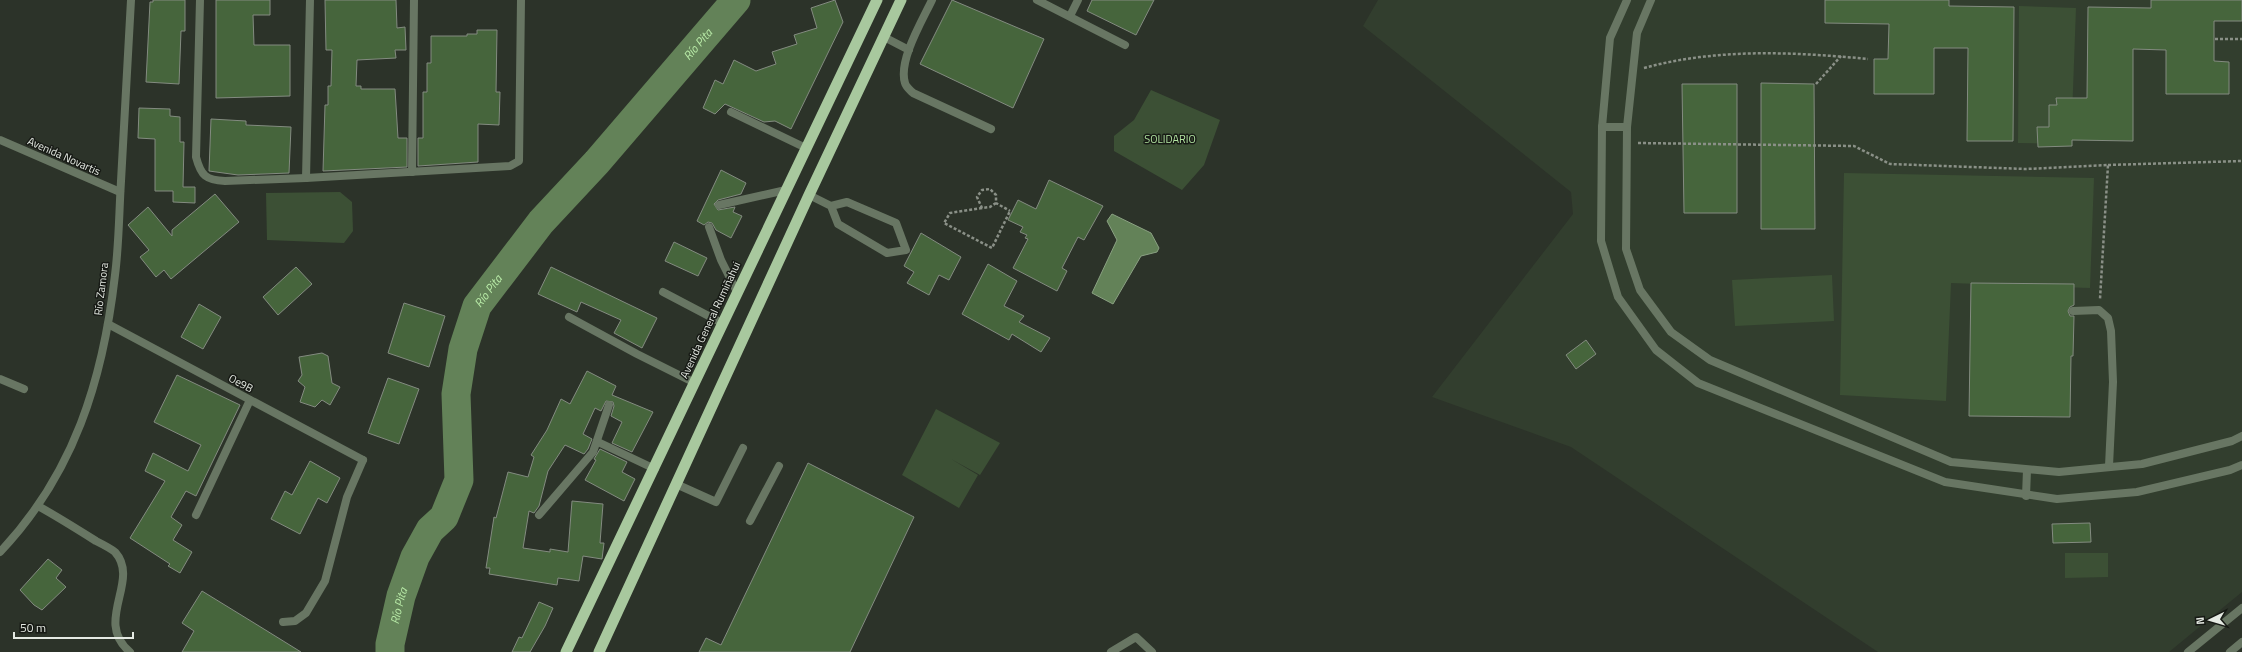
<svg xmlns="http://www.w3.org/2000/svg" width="2242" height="652" viewBox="0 0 2242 652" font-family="'Titillium Web',sans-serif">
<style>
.built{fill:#323e2e}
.green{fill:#3c5035}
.water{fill:#638258;stroke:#8aa182}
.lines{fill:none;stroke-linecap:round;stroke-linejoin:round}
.river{stroke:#638258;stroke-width:29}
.building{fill:#46653c;stroke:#838b80}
.path{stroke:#8a9087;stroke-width:2.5;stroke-dasharray:3 2;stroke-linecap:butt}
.service{stroke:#687663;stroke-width:8}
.minor{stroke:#687663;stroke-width:8}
.tertiary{stroke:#687663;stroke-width:8}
.trunk{stroke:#a8c89e;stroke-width:11}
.labels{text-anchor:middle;stroke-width:3;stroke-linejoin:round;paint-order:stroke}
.park-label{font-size:11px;fill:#b2e4a1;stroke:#171a15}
.street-label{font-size:11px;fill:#e5eae3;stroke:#171a15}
.water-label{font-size:12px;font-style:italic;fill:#b8eaa7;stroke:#171a15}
</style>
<rect width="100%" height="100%" fill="#2c3329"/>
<!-- built -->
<polygon class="built" points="1378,0 2242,0 2242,592 2169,652 1878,652 1571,447 1432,397 1573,214 1571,192 1363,26"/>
<!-- green -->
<g class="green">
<polygon points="2019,6 2076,8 2071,144 2018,143"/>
<polygon points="1151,90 1220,120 1204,165 1182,190 1114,151 1114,136 1134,120"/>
<polygon points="1844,173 2094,178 2090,288 1951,283 1946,401 1840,395"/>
<polygon points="340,192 352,202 353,231 344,243 267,240 266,193"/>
<polygon points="1832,275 1834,321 1735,326 1732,280"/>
<polygon points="936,409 1000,443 980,475 951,459 978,475 959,508 902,475"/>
<polygon points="2065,553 2108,553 2108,577 2065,578"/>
</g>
<!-- water -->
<polygon class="water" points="1112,214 1151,233 1159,248 1157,252 1141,256 1113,304 1092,293 1117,240 1107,221"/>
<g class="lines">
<!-- river -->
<path class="river" id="s1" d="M390,652V644L401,596L415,557L430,530L444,517L459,480L456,394L463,349L477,306L541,222L597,162L736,0"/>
</g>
<!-- building -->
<g class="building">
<polygon points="153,0 185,0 185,31 181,31 179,84 146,82 150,2 153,2"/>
<polygon points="216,0 270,0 270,15 253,15 254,45 290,45 290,96 216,98"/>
<polygon points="325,0 396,0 397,28 405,27 406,50 395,50 396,58 357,60 356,86 361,86 361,89 395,89 398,138 407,138 407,167 323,171 325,105 328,105 328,86 331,86 332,50 326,50"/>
<polygon points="835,0 843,22 791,129 775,121 764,122 725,104 715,114 703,108 715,80 723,84 734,60 756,71 776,64 772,52 797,44 794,35 817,28 811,8"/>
<polygon points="952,0 1044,39 1013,108 920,64"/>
<polygon points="1092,0 1154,0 1136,35 1087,11"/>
<polygon points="1825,0 1949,0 1949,6 2014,7 2013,141 1967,141 1968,48 1934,48 1934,94 1874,94 1874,59 1888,59 1889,24 1825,23"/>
<polygon points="2151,0 2242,0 2242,21 2214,21 2214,61 2229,62 2229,94 2166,94 2166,50 2133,49 2133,141 2072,140 2072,146 2038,147 2037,127 2049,127 2049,105 2057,105 2056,98 2087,98 2088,7 2151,8"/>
<polygon points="477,30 497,30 496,92 500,92 499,125 478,124 478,162 418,166 418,138 423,138 423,92 427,92 427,63 431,63 431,36 467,36 467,34 477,34"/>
<polygon points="1761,83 1814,84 1815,229 1761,229"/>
<polygon points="1682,84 1737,84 1737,213 1684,213"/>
<polygon points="139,108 170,109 170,116 180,117 180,142 184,142 183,187 195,187 195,203 173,202 173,191 155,191 155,139 138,138"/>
<polygon points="211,119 246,121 246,125 291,127 289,173 238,175 209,171"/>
<polygon points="721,170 746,183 741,194 718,200 714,204 718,210 735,207 733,212 742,216 731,238 716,230 712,223 708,222 704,225 697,221"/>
<polygon points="1049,180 1103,206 1084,240 1078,237 1062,268 1067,271 1057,291 1013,268 1028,239 1025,238 1027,235 1020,232 1023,227 1008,220 1018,200 1036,209"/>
<polygon points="215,194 239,222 171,279 164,270 156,277 140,257 149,250 128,225 148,207 172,236 172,230"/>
<polygon points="921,233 961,257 949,280 939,275 929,295 907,283 914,272 904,266"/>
<polygon points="674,242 707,258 698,276 665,261"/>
<polygon points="988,264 1017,281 1004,306 1024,316 1019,322 1050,338 1041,352 1012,334 1009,340 962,314"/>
<polygon points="296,267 312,284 278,315 263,297"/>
<polygon points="551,267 657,318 642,348 614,333 621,320 581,302 577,312 538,294"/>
<polygon points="1971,283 2074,284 2074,305 2070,307 2068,311 2070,316 2074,316 2073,356 2071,356 2070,417 1969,416"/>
<polygon points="404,303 445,316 429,367 388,353"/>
<polygon points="199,304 221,317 203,349 181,337"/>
<polygon points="1586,340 1596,354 1576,369 1566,355"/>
<polygon points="322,353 328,356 332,383 340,387 330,405 322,400 315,407 300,402 305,387 298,381 302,375 299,357"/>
<polygon points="587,371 616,386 612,395 653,412 632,452 612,443 622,422 611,416 614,406 613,402 606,401 601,411 595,408 583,434 592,439 588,449 584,454 565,445 548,471 539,506 534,513 529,511 523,548 550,552 550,549 568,552 572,501 603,504 600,543 604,543 602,559 583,556 579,581 558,578 557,585 489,574 490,568 486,568 494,517 496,518 508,472 528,477 534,457 531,455 547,430 561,399 570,404"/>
<polygon points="177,375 240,405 196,496 186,491 171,517 182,525 173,540 192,552 180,573 168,566 170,564 130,538 165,481 145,471 153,453 188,471 201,445 154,422"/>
<polygon points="388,378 419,389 399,444 368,433"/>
<polygon points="600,449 627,462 622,472 635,479 624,501 585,480 596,460 594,459"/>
<polygon points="310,461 340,478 327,503 318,498 300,534 271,519 285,491 292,495"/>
<polygon points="808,463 914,517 850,652 699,652 706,638 721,645"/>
<polygon points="2090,523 2091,542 2053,543 2052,524"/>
<polygon points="48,559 62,570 56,578 66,587 42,610 34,605 20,590"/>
<polygon points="202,591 259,626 301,652 182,652 194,631 182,623"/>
<polygon points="539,602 553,608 545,626 530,652 512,652 519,637 522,638"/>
</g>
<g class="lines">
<!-- path -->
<g class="path">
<polyline points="2215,39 2242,39"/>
<path d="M1644,68C1717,48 1794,52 1868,59"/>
<polyline points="1816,84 1841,56"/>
<polyline points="1638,143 1854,146 1890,164 2026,169 2108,165 2100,299"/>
<polyline points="2108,165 2242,161"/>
<polyline points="996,203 990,207 982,208 977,197 982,190 990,189 996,195 996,203 1010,211"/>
<polyline points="982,208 950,213 944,223 992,248 1010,211"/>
</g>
<!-- service -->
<g class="service">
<path d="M932,0C922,21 898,61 905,83C906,87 910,90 913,93L991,129"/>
<polyline points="1037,0 1125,45"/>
<polyline points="1627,0 1610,38 1602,127 1601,241 1618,297 1656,350 1698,383 1945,482 2057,499 2137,492 2230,470 2242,465"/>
<polyline points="1651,0 1637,33 1627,127 1626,249 1640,290 1671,332 1710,360 1951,462 2059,472 2142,464 2232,441 2242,436"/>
<polyline points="1070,16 1078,0"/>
<polyline points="884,37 909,50"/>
<polyline points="731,112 806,148"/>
<polyline points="1602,127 1627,127"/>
<polyline points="809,195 831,206 847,202 896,223 906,250 887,253 838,224 831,206"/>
<polyline points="719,205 786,190"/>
<polyline points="709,227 721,260 737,292"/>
<polyline points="663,292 722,323"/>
<polyline points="2073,311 2099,310 2108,318 2111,331 2113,382 2109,466"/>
<polyline points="569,317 637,354 695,383"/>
<polyline points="598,442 655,469"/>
<polyline points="676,484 716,502 743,448"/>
<polyline points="2026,496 2027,470"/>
<polyline points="539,515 593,452 609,405"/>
<polyline points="750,521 779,466"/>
<polyline points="283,622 295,621 306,613 325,581 347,497 363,460"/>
<polyline points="1111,652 1136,637 1152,652"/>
</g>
<!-- minor -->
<g class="minor">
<path d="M200,0L196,157C201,176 206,180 225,181L306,178L510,166L519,161L521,0"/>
<polyline points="0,140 120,192"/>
<polyline points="412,172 414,0"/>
<polyline points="306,178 310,0"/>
<polyline points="108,324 363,460"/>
<polyline points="0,379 24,389"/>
<path d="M38,506C58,517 77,529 96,541C102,544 110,548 115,552C141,581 93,621 130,652"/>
<polyline points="196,515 250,400"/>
</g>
<!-- tertiary -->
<g class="tertiary">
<path d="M0,552C74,474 103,380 115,275C119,244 119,213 121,181C124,121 128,60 131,0"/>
<polyline points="2188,652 2242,608"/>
<polyline points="2230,652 2242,642"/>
</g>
<!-- trunk -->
<g class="trunk">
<polyline points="566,652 877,0"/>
<polyline points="599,652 809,195 901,0"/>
</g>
</g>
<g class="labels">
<!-- park labels -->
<g class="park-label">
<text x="1170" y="143">SOLIDARIO</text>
</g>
<!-- street labels -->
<g class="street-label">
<text transform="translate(64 156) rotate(24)" y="4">Avenida Novartis</text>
<text transform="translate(101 289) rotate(-83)" y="4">Río Zamora</text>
<text transform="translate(710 320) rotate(-65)" y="4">Avenida General Rumiñahui</text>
<text transform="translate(241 383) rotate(28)" y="4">Oe9B</text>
</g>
<!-- water labels -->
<g class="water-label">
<text dy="4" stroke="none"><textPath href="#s1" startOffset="708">Río Pita</textPath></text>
<text dy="4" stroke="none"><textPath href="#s1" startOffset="384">Río Pita</textPath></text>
<text dy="4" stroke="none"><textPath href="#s1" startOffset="47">Río Pita</textPath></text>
</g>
</g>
<!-- north arrow -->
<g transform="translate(2210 620) rotate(265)" stroke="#171a15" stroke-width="3" paint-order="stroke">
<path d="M0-3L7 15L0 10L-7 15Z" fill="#e5eae3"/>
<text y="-6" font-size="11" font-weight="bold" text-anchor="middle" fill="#e5eae3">N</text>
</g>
<!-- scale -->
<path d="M14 632v6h119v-6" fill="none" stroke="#e5eae3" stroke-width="2"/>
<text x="20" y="632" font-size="12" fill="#e5eae3" stroke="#171a15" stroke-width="3" paint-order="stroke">50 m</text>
</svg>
